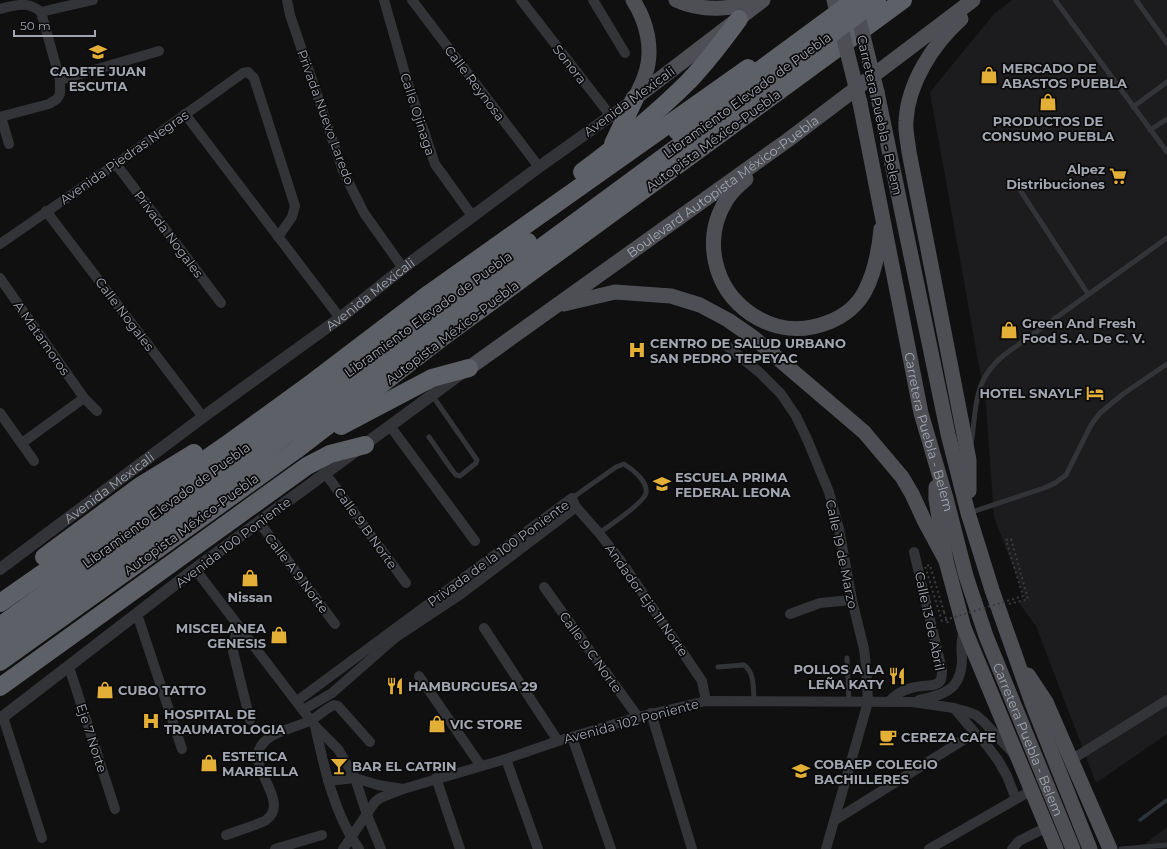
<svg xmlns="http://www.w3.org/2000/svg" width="1167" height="849" viewBox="0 0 1167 849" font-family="Montserrat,sans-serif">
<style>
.built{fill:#1c1c1e}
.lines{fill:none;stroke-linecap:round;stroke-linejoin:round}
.stream{stroke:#2d343b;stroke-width:3.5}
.path{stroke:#393b3f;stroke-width:2;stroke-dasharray:2 3;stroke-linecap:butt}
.service{stroke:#333438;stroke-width:5}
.minor{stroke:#333438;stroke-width:10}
.tertiary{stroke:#333438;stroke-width:12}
.primary{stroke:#4d4f55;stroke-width:15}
.motorway{stroke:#5e6067;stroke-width:18}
.path-bridge{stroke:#393b3f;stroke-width:2;stroke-dasharray:2 3;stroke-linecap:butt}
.primary-bridge{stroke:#4d4f55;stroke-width:15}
.motorway-bridge{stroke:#5e6067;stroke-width:18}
.labels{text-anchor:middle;stroke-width:3.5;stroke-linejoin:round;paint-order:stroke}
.street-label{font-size:13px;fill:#a2a6b1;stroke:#0b0b0c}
.poi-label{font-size:13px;font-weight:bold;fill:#a2a6b1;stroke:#0b0b0c;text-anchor:start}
</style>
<rect width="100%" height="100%" fill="#101011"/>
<!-- built -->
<g class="built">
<polygon points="1012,0 1167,0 1167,734 1096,783 1036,626 1019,603 1025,598 994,517 986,405 930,92 994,14"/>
<polygon points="1167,827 1167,849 1138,849"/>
</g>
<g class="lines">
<!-- stream -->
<polyline class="stream" points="1140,820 1167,800"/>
<!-- path -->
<g class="path">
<polyline points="1009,604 1028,599"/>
<polyline points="944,612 947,622 950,622"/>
</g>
<!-- service -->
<g class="service">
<polyline points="1055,0 1167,152"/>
<polyline points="1136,0 1167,43"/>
<polyline points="1133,107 1167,82"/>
<polyline points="1150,130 1167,119"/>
<polyline points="1020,190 1088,294"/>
<polyline points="429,437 452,470 456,475 460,476 476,463 477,460 432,395"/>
<path d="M971,445C977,407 972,381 1004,355L1167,238"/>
<path d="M572,498L616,467L624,464C632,469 648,481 646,493C644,503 609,526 599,533"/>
<polyline points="969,513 1044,488 1055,483 1066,475 1091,425 1100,413 1123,394 1167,364"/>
<polyline points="847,658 849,702"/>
<path d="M718,667L744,665C755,673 753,688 754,700"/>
<polyline points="1121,849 1167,845"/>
</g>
<!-- minor -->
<g class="minor">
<polyline points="287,0 290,15 343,171 364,213 403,268"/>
<polyline points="384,0 408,84 435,164 473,217"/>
<polyline points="412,0 539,167"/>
<polyline points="521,0 610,115 618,119"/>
<polyline points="593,0 625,53"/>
<path d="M0,9C15,5 28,1 41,12"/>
<polyline points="41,12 93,0"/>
<polyline points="60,80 159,51"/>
<polyline points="185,114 340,318"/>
<polyline points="0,117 49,104 57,99 60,94 60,80 41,12"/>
<polyline points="1,117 9,144"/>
<polyline points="116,164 221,303"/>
<polyline points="46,211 203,417"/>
<polyline points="0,244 116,164 243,73 248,72 254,78 295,206 292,217 278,237"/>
<polyline points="0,278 84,398 97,411"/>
<polyline points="727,346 759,372 781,394 796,416 807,439 829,492 839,529 852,600 864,649 866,666 868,702 826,849"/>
<polyline points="0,413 34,461"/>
<polyline points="390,426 475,541"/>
<polyline points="22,443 84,398"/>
<polyline points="325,473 406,583"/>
<polyline points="259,522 335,624"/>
<polyline points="195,569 315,726 338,749 355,778 367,815 381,849"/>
<polyline points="544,587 638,717"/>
<polyline points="137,614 182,749"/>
<polyline points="790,614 820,603 852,600"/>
<polyline points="237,625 233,651 250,720"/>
<polyline points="484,628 558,741"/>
<polyline points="69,667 115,809"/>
<polyline points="419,676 481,766"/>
<path d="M919,700C945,695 962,689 962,658C961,649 961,639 964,630"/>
<polyline points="297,701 572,498 576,507 599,533 621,561 702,681 706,701"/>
<path d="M889,702C898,691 909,687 923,686C927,685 933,686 936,684C942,682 942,676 942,670L914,552"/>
<polyline points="954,708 976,734 982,739 998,760 1007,776 1016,799"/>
<polyline points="303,710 332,693 396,637 461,594 576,507"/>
<polyline points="651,713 692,849"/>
<polyline points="3,717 42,838"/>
<path d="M315,726C324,767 334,814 359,849"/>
<polyline points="572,737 611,849"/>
<polyline points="506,759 538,849"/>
<polyline points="1071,760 1167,700"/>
<polyline points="436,778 460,849"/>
<polyline points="328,781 355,778 378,785 403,789"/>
<polyline points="835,820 968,737 976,734"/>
<path d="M226,835C236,832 245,828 255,825C258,823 264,822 266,820C290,803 251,771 259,750C266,731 295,729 311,720C319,716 325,709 334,705L338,706L370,742"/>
<polyline points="275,849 322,835"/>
<polyline points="343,849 375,802 380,798 403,789 506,759 558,741 638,717 706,701 912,702 954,708 965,711 976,715 984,722 1014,754"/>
<polyline points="929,849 1032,790"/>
<polyline points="1012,849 1019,841 1047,827"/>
</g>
<!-- tertiary -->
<g class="tertiary">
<path id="s1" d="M0,569L203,417L340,318L403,268L539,167L633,100"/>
<polyline points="0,719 195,569 462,373"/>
</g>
<!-- primary -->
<g class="primary">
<path d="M633,0C647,22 654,50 645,75C643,82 639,89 636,96"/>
<path d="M676,0C702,12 732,10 758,0"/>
<path d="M961,19C933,44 908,83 906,121C905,131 908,142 909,152L969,460V491"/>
<polyline points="877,92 948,434 968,513 992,590 1032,703 1090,849"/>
<polyline points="635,98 763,0"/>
<path id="s2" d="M860,103L921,413L946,498L966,576L986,636L1073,849"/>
<path d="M746,179C739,185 732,191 727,199C702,238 713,288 751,314C775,330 802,333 829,322C844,316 858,305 865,291C875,272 879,250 881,229"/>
<polyline points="564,304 615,292 671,296 700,305 728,320 754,338 864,432 902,477 912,494 925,522 946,561"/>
<path id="s3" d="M469,368L788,140L973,0"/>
<polyline points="936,487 936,499 946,561 964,628 1056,849"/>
<polyline points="1028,675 1046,702 1110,849"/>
</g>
<!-- motorway -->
<g class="motorway">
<polyline points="613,144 635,98"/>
<path d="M582,172C619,144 656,114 689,81C707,62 723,41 739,19"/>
<polyline points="341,426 432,378 469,368"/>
<polyline points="44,557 140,486 194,453"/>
<polyline points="0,603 229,443 313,382 430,293 748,68"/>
<polyline points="0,662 296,450 440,339 903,0"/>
<polyline points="0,687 307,466 330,454 365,445"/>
</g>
<!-- path-bridge -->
<polyline class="path-bridge" points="944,612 930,565 925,566 942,621 1023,596 1006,540 1011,539 1028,599"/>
<!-- primary-bridge -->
<g class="primary-bridge">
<polyline points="834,0 860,103"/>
<polyline points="855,4 877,92"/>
</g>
<!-- motorway-bridge -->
<g class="motorway-bridge">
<polyline points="677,131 855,0"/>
<polyline points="0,626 528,242"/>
<polyline points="0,646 877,0"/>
</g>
</g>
<!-- icons -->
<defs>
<g id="school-bare" transform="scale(1.38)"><path d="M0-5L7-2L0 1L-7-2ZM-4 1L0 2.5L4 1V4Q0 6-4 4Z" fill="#e4af36" stroke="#0b0b0c" stroke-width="2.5" paint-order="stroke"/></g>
<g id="shop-bare" transform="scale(1.38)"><path d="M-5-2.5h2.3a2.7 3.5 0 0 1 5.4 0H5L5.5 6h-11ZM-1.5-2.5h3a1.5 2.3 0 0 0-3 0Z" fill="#e4af36" stroke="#0b0b0c" stroke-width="2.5" paint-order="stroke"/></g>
<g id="supermarket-bare" transform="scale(1.38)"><path d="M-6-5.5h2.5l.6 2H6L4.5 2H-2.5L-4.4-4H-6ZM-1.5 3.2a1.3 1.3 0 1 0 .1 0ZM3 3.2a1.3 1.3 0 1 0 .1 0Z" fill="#e4af36" stroke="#0b0b0c" stroke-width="2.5" paint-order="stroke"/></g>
<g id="hospital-bare" transform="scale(1.38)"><path d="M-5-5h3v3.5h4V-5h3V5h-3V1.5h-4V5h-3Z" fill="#e4af36" stroke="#0b0b0c" stroke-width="2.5" paint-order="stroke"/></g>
<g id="hotel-bare" transform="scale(1.38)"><path d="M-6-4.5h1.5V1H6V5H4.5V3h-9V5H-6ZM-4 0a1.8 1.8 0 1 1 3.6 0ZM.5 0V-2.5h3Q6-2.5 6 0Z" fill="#e4af36" stroke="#0b0b0c" stroke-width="2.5" paint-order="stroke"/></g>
<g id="restaurant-bare" transform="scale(1.38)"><path d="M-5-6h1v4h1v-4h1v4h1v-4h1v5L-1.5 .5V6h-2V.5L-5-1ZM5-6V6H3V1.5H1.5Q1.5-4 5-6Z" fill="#e4af36" stroke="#0b0b0c" stroke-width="2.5" paint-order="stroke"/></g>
<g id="cafe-bare" transform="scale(1.38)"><path d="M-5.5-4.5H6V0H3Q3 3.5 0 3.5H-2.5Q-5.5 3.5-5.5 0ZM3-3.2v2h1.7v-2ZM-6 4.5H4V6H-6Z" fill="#e4af36" stroke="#0b0b0c" stroke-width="2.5" paint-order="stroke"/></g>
<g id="bar-bare" transform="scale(1.38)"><path d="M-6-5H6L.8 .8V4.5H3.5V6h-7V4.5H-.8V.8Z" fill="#e4af36" stroke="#0b0b0c" stroke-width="2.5" paint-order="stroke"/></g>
</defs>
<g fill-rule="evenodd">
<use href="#school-bare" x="98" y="52"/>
<use href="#shop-bare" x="989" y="75"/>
<use href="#shop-bare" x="1048" y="102"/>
<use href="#supermarket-bare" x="1118" y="176"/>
<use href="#shop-bare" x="1009" y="330"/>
<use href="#hospital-bare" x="637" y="350"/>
<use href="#hotel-bare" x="1095" y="393"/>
<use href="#school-bare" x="662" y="484"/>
<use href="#shop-bare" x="250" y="578"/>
<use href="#shop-bare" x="279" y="635"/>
<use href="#restaurant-bare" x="897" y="676"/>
<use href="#restaurant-bare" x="395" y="686"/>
<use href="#shop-bare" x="105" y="690"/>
<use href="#hospital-bare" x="151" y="721"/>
<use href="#shop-bare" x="437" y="724"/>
<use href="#cafe-bare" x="888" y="737"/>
<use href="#shop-bare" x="209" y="763"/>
<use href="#bar-bare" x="339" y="766"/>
<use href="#school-bare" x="801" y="771"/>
</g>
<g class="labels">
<!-- street labels -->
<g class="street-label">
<text transform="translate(570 64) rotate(52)" y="5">Sonora</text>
<text transform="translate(475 83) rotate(53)" y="5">Calle Reynosa</text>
<text transform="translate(747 95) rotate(-36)" y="5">Libramiento Elevado de Puebla</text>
<text transform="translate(629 101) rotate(-36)" y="5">Avenida Mexicali</text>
<text transform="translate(418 114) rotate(72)" y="5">Calle Ojinaga</text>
<text transform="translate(880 115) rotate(77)" y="5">Carretera Puebla - Belem</text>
<text transform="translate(326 117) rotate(70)" y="5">Privada Nuevo Laredo</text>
<text transform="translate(713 140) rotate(-36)" y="5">Autopista México-Puebla</text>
<text transform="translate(124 157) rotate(-35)" y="5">Avenida Piedras Negras</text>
<text dy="5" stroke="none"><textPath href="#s3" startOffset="312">Boulevard Autopista México-Puebla</textPath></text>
<text transform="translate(169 234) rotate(53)" y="5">Privada Nogales</text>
<text dy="5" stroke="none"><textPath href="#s1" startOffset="461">Avenida Mexicali</textPath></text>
<text transform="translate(125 314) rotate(53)" y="5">Calle Nogales</text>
<text transform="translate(428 314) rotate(-36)" y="5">Libramiento Elevado de Puebla</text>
<text transform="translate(452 332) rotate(-37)" y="5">Autopista México-Puebla</text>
<text transform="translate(42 338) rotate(55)" y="5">A Matamoros</text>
<text dy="5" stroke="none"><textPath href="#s2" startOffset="336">Carretera Puebla - Belem</textPath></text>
<text dy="5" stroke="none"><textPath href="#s1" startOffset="136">Avenida Mexicali</textPath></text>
<text transform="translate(166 505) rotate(-36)" y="5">Libramiento Elevado de Puebla</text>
<text transform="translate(191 524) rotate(-36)" y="5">Autopista México-Puebla</text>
<text transform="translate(366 528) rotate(54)" y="5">Calle 9 B Norte</text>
<text transform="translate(233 542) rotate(-37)" y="5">Avenida 100 Poniente</text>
<text transform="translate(498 553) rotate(-36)" y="5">Privada de la 100 Poniente</text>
<text transform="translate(842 554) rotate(78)" y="5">Calle 19 de Marzo</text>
<text transform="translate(297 573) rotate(53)" y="5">Calle A 9 Norte</text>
<text transform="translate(647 600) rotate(55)" y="5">Andador Eje 11 Norte</text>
<text transform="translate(930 621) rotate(78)" y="5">Calle 13 de Abril</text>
<text transform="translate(591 652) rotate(54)" y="5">Calle 9 C Norte</text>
<text transform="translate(631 721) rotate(-15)" y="5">Avenida 102 Poniente</text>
<text transform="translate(92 738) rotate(72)" y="5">Eje 7 Norte</text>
<text dy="5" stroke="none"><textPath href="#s2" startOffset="660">Carretera Puebla - Belem</textPath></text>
</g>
<!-- poi labels -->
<g class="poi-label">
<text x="1002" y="73">MERCADO DE<tspan x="1002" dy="15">ABASTOS PUEBLA</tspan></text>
<text x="98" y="76" text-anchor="middle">CADETE JUAN<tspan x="98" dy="15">ESCUTIA</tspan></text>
<text x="1048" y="126" text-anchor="middle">PRODUCTOS DE<tspan x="1048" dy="15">CONSUMO PUEBLA</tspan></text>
<text x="1105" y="174" text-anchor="end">Alpez<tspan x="1105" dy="15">Distribuciones</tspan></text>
<text x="1022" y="328">Green And Fresh<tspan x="1022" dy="15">Food S. A. De C. V.</tspan></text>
<text x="650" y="348">CENTRO DE SALUD URBANO<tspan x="650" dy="15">SAN PEDRO TEPEYAC</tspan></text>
<text x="1082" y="398" text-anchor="end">HOTEL SNAYLF</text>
<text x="675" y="482">ESCUELA PRIMA<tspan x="675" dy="15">FEDERAL LEONA</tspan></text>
<text x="250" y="602" text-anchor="middle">Nissan</text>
<text x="266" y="633" text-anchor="end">MISCELANEA<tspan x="266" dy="15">GENESIS</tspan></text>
<text x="884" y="674" text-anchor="end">POLLOS A LA<tspan x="884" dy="15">LEÑA KATY</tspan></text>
<text x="408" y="691">HAMBURGUESA 29</text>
<text x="118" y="695">CUBO TATTO</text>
<text x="164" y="719">HOSPITAL DE<tspan x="164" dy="15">TRAUMATOLOGIA</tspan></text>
<text x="450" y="729">VIC STORE</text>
<text x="901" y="742">CEREZA CAFE</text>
<text x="222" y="761">ESTETICA<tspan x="222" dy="15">MARBELLA</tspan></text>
<text x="814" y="769">COBAEP COLEGIO<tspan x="814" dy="15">BACHILLERES</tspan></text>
<text x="352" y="771">BAR EL CATRIN</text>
</g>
</g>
<!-- scale -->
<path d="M14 30v6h81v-6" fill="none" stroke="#a2a6b1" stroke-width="2"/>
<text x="20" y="30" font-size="12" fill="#a2a6b1" stroke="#0b0b0c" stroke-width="3" paint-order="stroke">50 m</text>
</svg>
